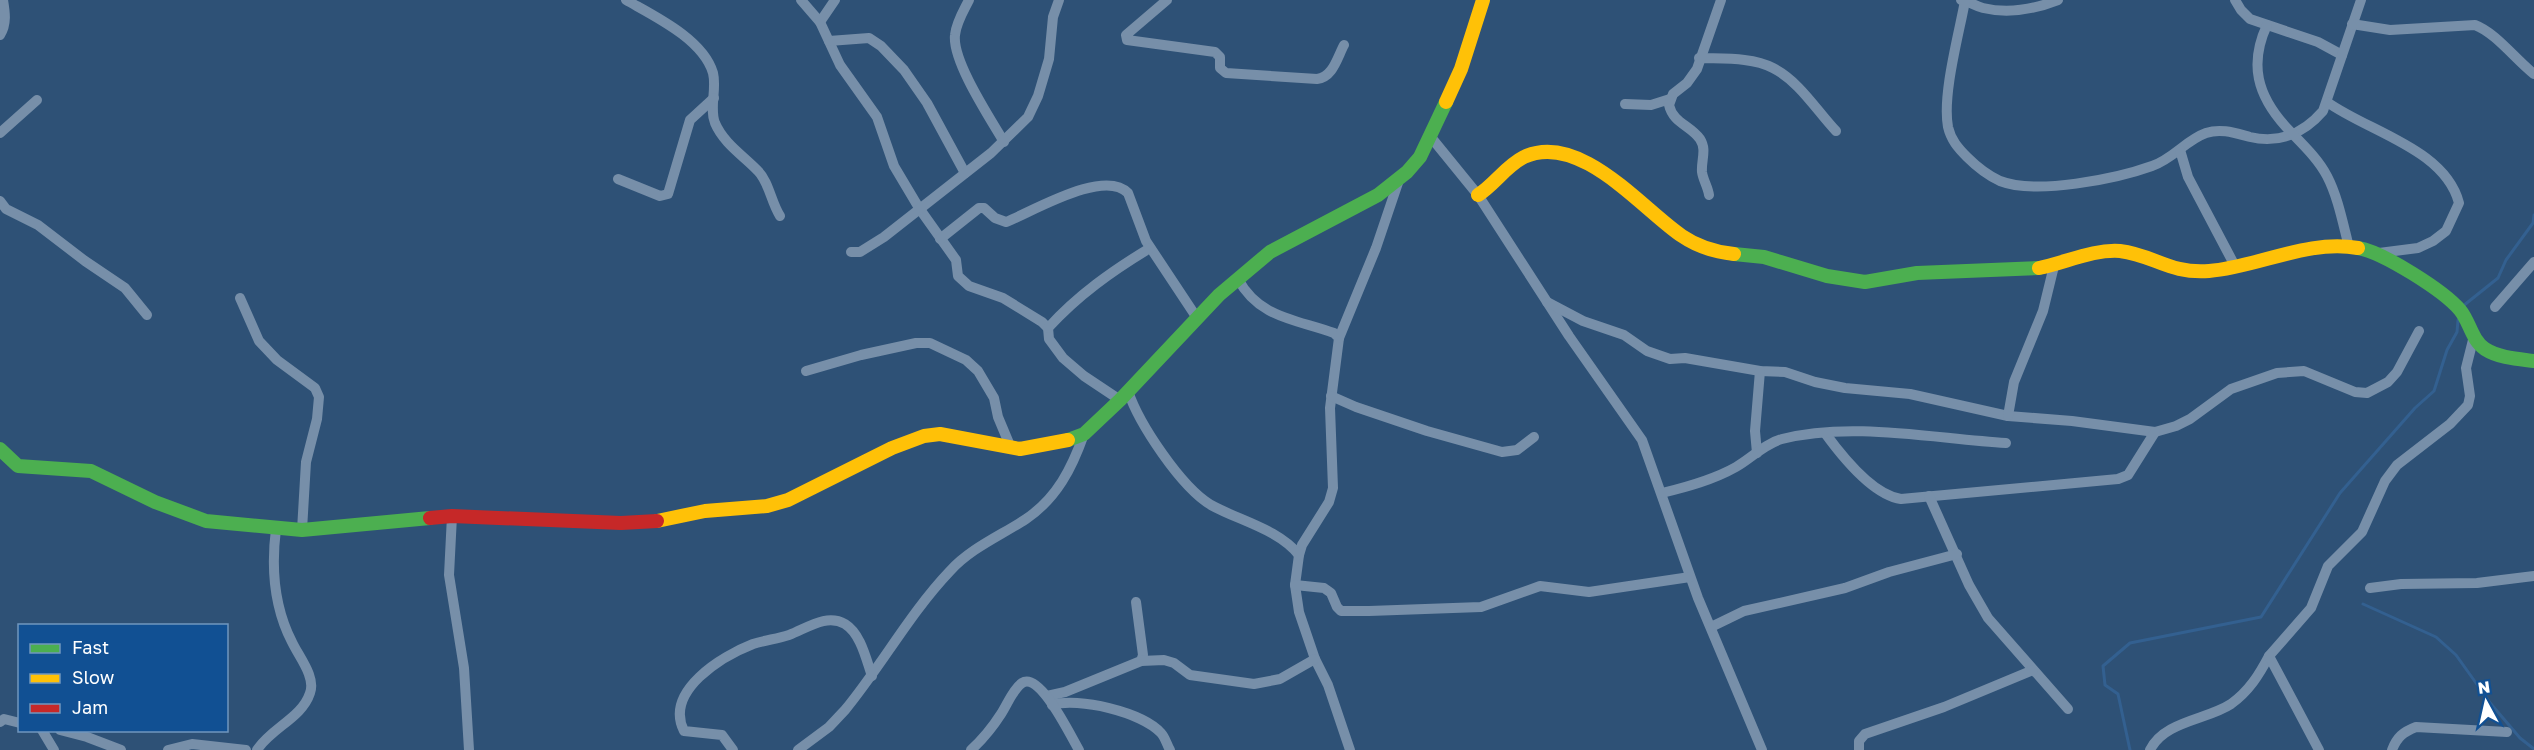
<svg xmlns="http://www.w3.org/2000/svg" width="2534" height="750" viewBox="0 0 2534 750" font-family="'Golos Text',sans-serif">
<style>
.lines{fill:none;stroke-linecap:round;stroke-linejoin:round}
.stream{stroke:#336090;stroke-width:3}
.street{stroke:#778fa9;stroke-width:10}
.fast{stroke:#4caf50;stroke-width:14}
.slow{stroke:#ffc107;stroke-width:14}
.jam{stroke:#c62828;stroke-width:14}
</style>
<rect width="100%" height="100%" fill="#2e5176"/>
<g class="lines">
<!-- stream -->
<g class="stream">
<polyline points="2463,306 2498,278 2506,260 2533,223 2534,215"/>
<polyline points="2363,604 2436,637 2456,655 2491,704 2520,738 2534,749"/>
<polyline points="2130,750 2118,694 2105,685 2103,666 2130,643 2261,617 2340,493 2415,408 2434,391 2447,350 2457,332 2458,320"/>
</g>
<!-- street -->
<g class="street">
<path d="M626,0C654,16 703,39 713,73C717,89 709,108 715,123C724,144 744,156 758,171C769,182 771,202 780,216"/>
<polyline points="801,0 820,22 840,65 877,117 894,166 919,208 956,260 958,276 969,286 1003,298 1042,322 1048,328 1049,339 1063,358 1084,376 1120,400"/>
<path d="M969,0C964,10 956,23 955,35C952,61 990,118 1004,142"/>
<path d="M1167,0L1126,35L1127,40L1215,52L1220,57V68L1226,73L1317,79C1333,77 1337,58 1344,45"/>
<path d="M1961,0C1969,1 1975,6 1983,8C2008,14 2035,9 2058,0"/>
<polyline points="2235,0 2241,10 2250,19 2318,42 2342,55"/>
<path d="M1965,1C1959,34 1942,95 1948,127C1951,140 1958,148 1967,157C1977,167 1987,175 2000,181C2036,195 2116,179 2152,166C2173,159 2186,140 2206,133C2221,128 2235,133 2250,137C2279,144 2304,133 2323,111L2361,0"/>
<polyline points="820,22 835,0"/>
<path d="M2352,24L2390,30L2475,25C2496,33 2515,59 2534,74"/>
<path d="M2267,25C2249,64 2257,95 2286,127C2300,142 2317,157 2327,176C2338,197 2343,224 2349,247"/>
<path d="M0,35C7,24 5,12 3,0"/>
<polyline points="829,41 869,38 881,46 904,70 927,103 965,173"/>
<path d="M1699,58C1723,59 1752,57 1773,68C1799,81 1817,111 1836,131"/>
<path d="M2327,102C2369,132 2445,149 2459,203L2446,231L2433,241L2418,248L2379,253"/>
<polyline points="1625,104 1651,105 1670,99"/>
<polyline points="0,133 37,100"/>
<polyline points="1430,136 1478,195 1569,336 1642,440 1698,598 1762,750"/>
<polyline points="2180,150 2188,177 2235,266"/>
<polyline points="618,179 660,196 668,194 690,120 714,98"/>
<path d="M1709,195C1708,187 1703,180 1702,172C1701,160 1707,150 1700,139C1690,125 1673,123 1669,105L1673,94L1687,83L1697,69L1721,0"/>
<polyline points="0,201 6,209 38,225 85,261 125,288 147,315"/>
<path d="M940,239L979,208H984L995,218L1006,222C1032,212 1104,168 1128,193L1146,241L1197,318"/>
<polyline points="851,252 860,252 884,237 991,153 1028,117 1038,96 1049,59 1053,17 1059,0"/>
<path d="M1238,279C1259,318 1295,319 1334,333L1339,338L1330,408L1333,488L1329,502L1302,545L1299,555L1295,585L1299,612L1315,659L1328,685L1350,750"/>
<polyline points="240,298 259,341 277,360 315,388 319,397 317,419 306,462 302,530"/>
<polyline points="1547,302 1583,321 1624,335 1647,351 1670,359 1685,358 1760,371 1785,372 1815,382 1845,388 1910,394 2008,416 2072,421 2155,432 2176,426 2190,419 2231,389 2277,373 2304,371 2355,392 2367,393 2388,382 2397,372 2419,331"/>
<polyline points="2495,307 2534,262"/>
<path d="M1048,328C1078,295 1112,271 1150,248"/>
<polyline points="1339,338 1376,248 1400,177"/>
<polyline points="806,371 861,355 916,343 930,343 966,360 978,371 994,398 998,417 1011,448"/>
<path d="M1128,391C1139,424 1181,487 1211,505C1240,521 1278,529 1299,555"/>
<polyline points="1331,396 1356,407 1427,431 1502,452 1517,450 1534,437"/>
<polyline points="2008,416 2014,382 2043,311 2054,266"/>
<path d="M1825,433C1841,455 1873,495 1901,499L2118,479L2128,475L2155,432"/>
<polyline points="1757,453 1755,431 1760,371"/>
<path d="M1662,493C1687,487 1713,480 1736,467C1752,458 1764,444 1782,439C1851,421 1936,439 2006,443"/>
<polyline points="1929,496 1969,585 1988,618 2068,709"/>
<polyline points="452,516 449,575 464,668 469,750"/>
<polyline points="1295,585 1324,588 1331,593 1337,607 1341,611 1369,611 1481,607 1540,586 1589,592 1690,577"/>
<polyline points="2370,588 2401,584 2477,583 2534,576"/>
<polyline points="1136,602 1143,655 1141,661"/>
<polyline points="1711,627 1744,611 1845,588 1889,572 1957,554"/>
<polyline points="1047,696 1065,692 1141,661 1164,660 1174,663 1190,675 1254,684 1280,679 1315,659"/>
<path d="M1052,705C1078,697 1142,712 1161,733C1165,737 1167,745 1170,750"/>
<polyline points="0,722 4,719 20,723"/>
<polyline points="42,730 54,750"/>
<polyline points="60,730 87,737 121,750"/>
<polyline points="168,750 192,744 246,750"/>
<path d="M257,750C271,728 302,718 310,693C316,677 299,657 292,642C274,607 271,568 276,529"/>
<path d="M733,750L722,735L684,731C664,691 722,656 753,644C765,640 777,639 789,635C806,629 826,613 845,624C861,634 866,659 872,676"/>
<path d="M798,750L829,727L845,710C882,665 910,613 950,571C971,548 1000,536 1026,519C1057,498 1072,468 1084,434"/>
<path d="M971,750C983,739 992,728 1001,714C1007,705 1013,689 1022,683C1040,671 1071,737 1079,750"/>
<polyline points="1859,750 1859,741 1865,734 1944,707 2033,670"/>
<path d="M2150,750C2164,721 2207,720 2231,704C2249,691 2259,675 2269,656"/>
<polyline points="2319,750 2269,656 2311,608 2328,566 2362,532 2385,481 2397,465 2450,424 2468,405 2470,396 2466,368 2474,336"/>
<path d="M2392,750C2397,737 2403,732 2416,727L2507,732"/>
</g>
<!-- fast -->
<g class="fast">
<path d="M2358,248C2383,252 2444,291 2460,310C2470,322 2471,339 2485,349C2499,358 2518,359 2534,361"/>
<polyline points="1734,254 1764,257 1827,276 1865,282 1917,273 2039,268"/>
<polyline points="1068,440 1084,434 1120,400 1219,295 1270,252 1378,195 1407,172 1420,157 1446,102"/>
<polyline points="0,449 18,466 91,471 155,502 206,521 302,530 430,518"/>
</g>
<!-- slow -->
<g class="slow">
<polyline points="1446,102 1461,69 1483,0"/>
<path d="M1478,195C1495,184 1506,166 1524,157C1580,131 1643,210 1682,236C1698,247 1715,252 1734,254"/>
<path d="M2039,268C2065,263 2093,249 2120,251C2154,255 2169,274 2209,271C2259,267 2307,239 2358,248"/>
<polyline points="657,521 705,511 767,506 788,500 892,448 924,436 940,434 1020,449 1068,440"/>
</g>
<!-- jam -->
<polyline class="jam" points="430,518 452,516 621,523 657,521"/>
</g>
<!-- legend -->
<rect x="18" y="624" width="210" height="108" fill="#115093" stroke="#7096be" stroke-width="1.5"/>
<rect x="30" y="644" width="30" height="9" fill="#4caf50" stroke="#7096be" stroke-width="1.5"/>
<text x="72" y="654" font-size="18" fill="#ffffff">Fast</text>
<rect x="30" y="674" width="30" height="9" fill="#ffc107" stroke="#7096be" stroke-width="1.5"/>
<text x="72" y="684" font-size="18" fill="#ffffff">Slow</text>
<rect x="30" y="704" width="30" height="9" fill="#c62828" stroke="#7096be" stroke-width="1.5"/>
<text x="72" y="714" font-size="18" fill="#ffffff">Jam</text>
<!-- north arrow -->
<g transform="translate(2486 702) rotate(352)" stroke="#115093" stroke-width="4.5" paint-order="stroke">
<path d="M0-4.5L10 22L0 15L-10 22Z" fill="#ffffff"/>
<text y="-9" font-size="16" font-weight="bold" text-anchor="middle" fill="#ffffff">N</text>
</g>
</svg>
